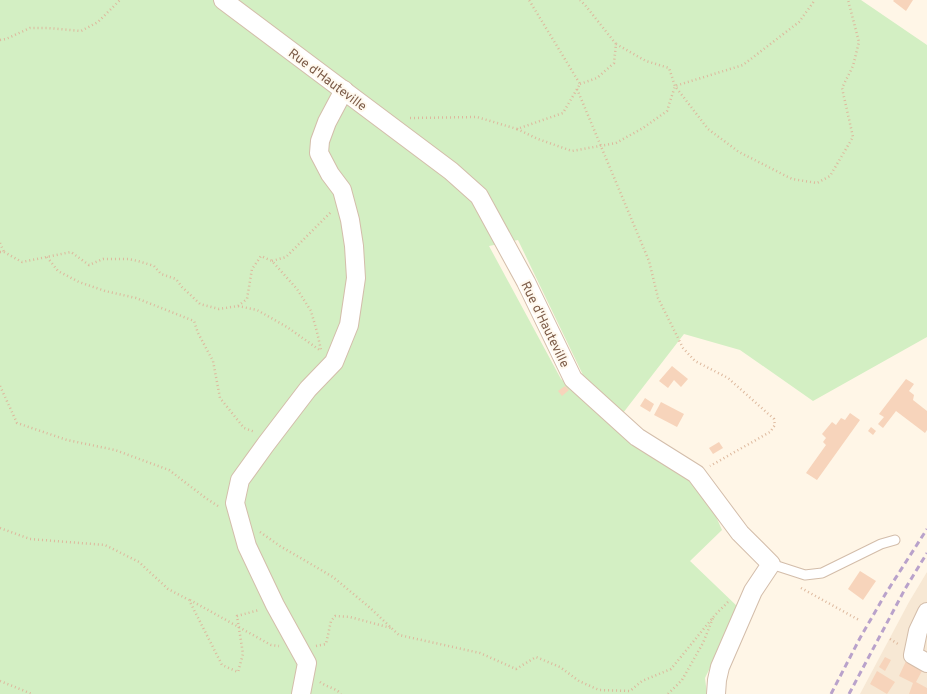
<svg xmlns="http://www.w3.org/2000/svg" width="927" height="694" viewBox="0 0 927 694" font-family="Overpass,sans-serif">
<style>
.residential{fill:#f7e8d4}
.green{fill:#d3efc3}
.building{fill:#f7d4bb}
.lines{fill:none;stroke-linecap:round;stroke-linejoin:round}
.lane-casing{stroke:#d3bdaa;stroke-width:11}
.street-casing{stroke:#d3bdaa;stroke-width:20}
.path{stroke:#ddb89d;stroke-width:2.5;stroke-dasharray:1 3;stroke-linecap:butt}
.lane{stroke:#fff;stroke-width:9}
.street{stroke:#fff;stroke-width:18}
.rail{stroke:#b9a2cb;stroke-width:3;stroke-dasharray:6 4;stroke-linecap:butt}
.labels{text-anchor:middle;stroke-width:4;stroke-linejoin:round;paint-order:stroke}
.street-label{font-size:13px;fill:#7c5b47;stroke:#fff9ef}
</style>
<rect width="100%" height="100%" fill="#fff6e7"/>
<!-- residential -->
<polygon class="residential" points="927,572 927,694 860,694 909,602"/>
<!-- green -->
<polygon class="green" points="0,0 861,0 927,45 927,337 813,401 740,350 684,334 623,413 583,375 518,240 489,246 561,379 637,447 693,481 710,503 722,530 690,561 739,608 705,678 707,694 0,694"/>
<!-- building -->
<g class="building">
<polygon points="894,0 913,0 906,11 893,1"/>
<polygon points="672,366 688,379 681,387 674,380 668,388 659,381"/>
<polygon points="906,379 914,384 909,391 914,395 913,400 927,411 927,430 925,433 896,411 883,428 878,424 884,417 879,414"/>
<polygon points="565,386 569,390 562,396 558,391"/>
<polygon points="645,398 654,404 650,412 640,406"/>
<polygon points="661,402 684,414 677,427 654,415"/>
<polygon points="850,413 860,420 817,480 806,473 826,445 823,442 826,438 822,434 832,422 836,425 841,418 845,420"/>
<polygon points="871,427 876,431 873,435 868,431"/>
<polygon points="719,442 723,448 713,454 709,448"/>
<polygon points="860,571 876,581 863,600 848,589"/>
<polygon points="885,657 891,660 885,671 879,667"/>
<polygon points="907,659 923,669 916,682 927,688 927,694 909,694 913,683 899,676"/>
<polygon points="877,671 895,682 887,694 870,684"/>
</g>
<g class="lines">
<!-- lane casing -->
<g class="lane-casing">
<polyline id="lane" points="771,564 805,575 822,573 881,544 895,540"/>
</g>
<!-- street casing -->
<g class="street-casing">
<g id="street">
<polyline points="223,0 451,171 479,196 526,282 573,379 637,437 696,474 740,533 771,564 753,591 720,667 717,680 716,694"/>
<polyline points="927,612 918,631 913,655 927,663"/>
<polyline points="301,694 307,663 275,605 247,546 235,503 240,480 266,444 308,389 334,362 349,325 356,278 354,246 350,220 342,190 330,174 319,153 320,141 327,122 344,90"/>
</g>
</g>
<!-- path -->
<g class="path">
<polyline points="0,40 6,39 30,28 48,28 81,31 98,22 120,0"/>
<polyline points="616,44 646,61 669,68 675,86 708,129 739,152 792,179 817,183 830,176 853,137 842,88 853,66 859,42 848,0"/>
<polyline points="580,84 597,78 614,63 616,44 585,5 580,0"/>
<polyline points="577,89 649,261 658,298 683,348 695,361 728,378 774,419 775,425 770,432 710,466"/>
<polyline points="410,118 477,117 517,129 563,113 580,84 529,0"/>
<polyline points="517,129 538,139 572,151 616,143 643,128 667,111 675,86 743,65 799,22 815,0"/>
<polyline points="0,243 4,252"/>
<polyline points="0,252 4,252 22,262 71,252 89,265 103,259 128,259 138,261 154,266 161,274 176,279 182,287 200,304 219,309 238,306 247,299 252,269 261,256 272,261 297,289 311,311 317,332 321,350"/>
<polyline points="47,257 58,271 79,282 105,291 136,298 194,321 198,333 213,361 220,398 244,428 255,432"/>
<polyline points="272,261 286,257 331,212"/>
<polyline points="238,306 257,310 287,327 321,351"/>
<polyline points="0,386 17,423 67,440 115,450 169,470 207,499 218,506"/>
<polyline points="0,528 30,539 105,545 139,562 168,589 189,600 222,665 238,672 243,654 237,616 259,610"/>
<polyline points="260,532 280,546 333,577 369,607 399,635 480,653 516,669 536,657 560,667 579,681 599,690 630,691 642,681 671,669 715,615 729,601"/>
<polyline points="801,588 859,620"/>
<polyline points="190,600 271,645 279,646"/>
<polyline points="890,639 898,644"/>
<polyline points="316,646 326,644 331,621 335,616 350,617 391,628"/>
<polyline points="0,681 32,694"/>
<path d="M320,682C326,687 336,688 341,694"/>
<polyline points="668,694 682,680 703,643 713,618"/>
</g>
<!-- lane -->
<use href="#lane" class="lane"/>
<!-- street -->
<use href="#street" class="street"/>
<!-- rail -->
<g class="rail">
<polyline points="831,694 860,638 886,593 927,529"/>
<polyline points="849,694 905,589 927,553"/>
</g>
</g>
<g class="labels">
<!-- street labels -->
<g class="street-label">
<text transform="translate(328 79) rotate(37)" y="5">Rue d'Hauteville</text>
<text transform="translate(546 324) rotate(64)" y="5">Rue d'Hauteville</text>
</g>
</g>
</svg>
